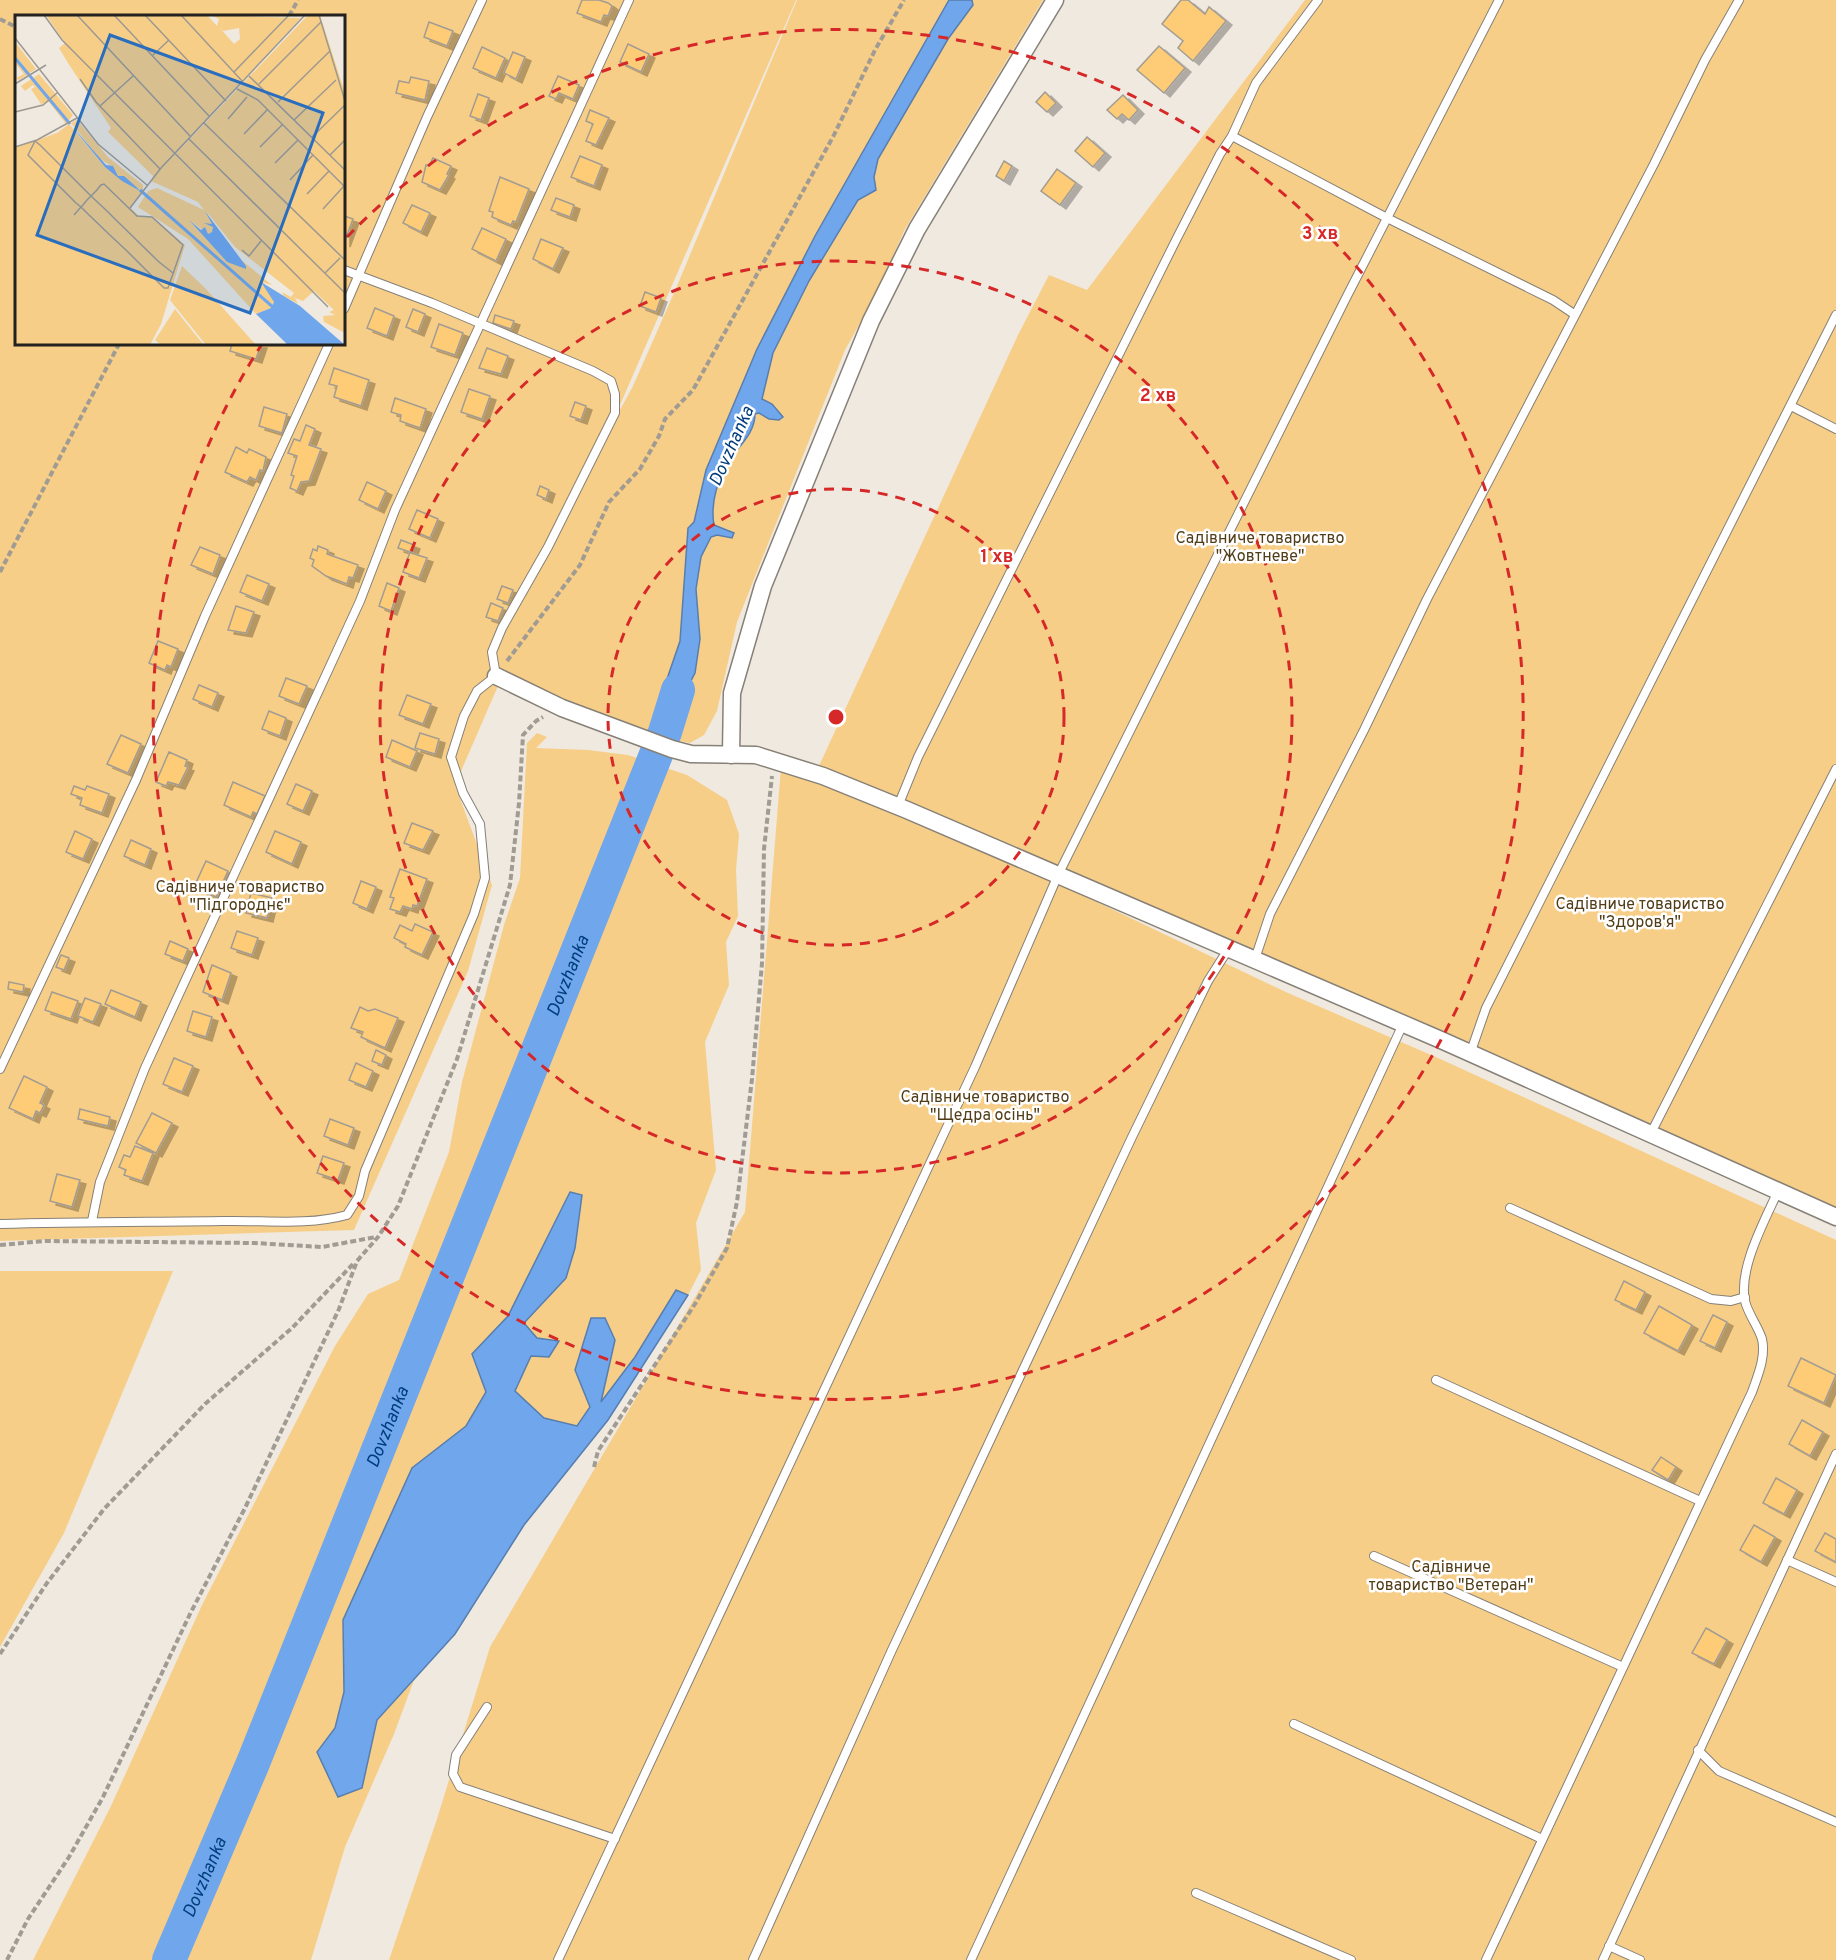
<svg xmlns="http://www.w3.org/2000/svg" width="1836" height="1960" viewBox="0 0 1836 1960" font-family="Overpass,sans-serif">
<style>
.green{fill:#f7ce88;fill-rule:evenodd}
.water{fill:#6fa6ec;stroke:#587eae;stroke-width:1.5}
.lines{fill:none;stroke-linecap:round;stroke-linejoin:round}
.river{stroke:#6fa6ec;stroke-width:34}
.building{fill:#fecc76;stroke:#a29c93;stroke-width:1.5;filter:url(#shadow)}
.lane-casing{stroke:#868077;stroke-width:10}
.street-casing{stroke:#868077;stroke-width:19}
.path{stroke:#a09b93;stroke-width:4;stroke-dasharray:6 3;stroke-linecap:butt}
.lane{stroke:#fff;stroke-width:8}
.street{stroke:#fff;stroke-width:16}
.ring{fill:none;stroke:#d62828;stroke-width:3;stroke-dasharray:10 8}
.labels{text-anchor:middle;stroke-width:5;stroke-linejoin:round;paint-order:stroke}
.park-label{font-size:16px;fill:#523d19;stroke:#fff}
.water-label{font-size:18px;font-style:italic;fill:#023e7c;stroke:#fff}
.inset-river{fill:none;stroke:#6fa6ec;stroke-width:3}
.inset-road{fill:none;stroke:#9d9991;stroke-width:1.5}
.view{fill:#296dbe;fill-opacity:0.15;stroke:#296dbe;stroke-width:3}
.inset-edge{fill:none;stroke:#23211d;stroke-width:3}
.centre{fill:#d62828;stroke:#fff;stroke-width:3}
.ring-label{font-size:18px;text-anchor:middle;font-weight:bold;fill:#d62828;stroke:#fff;stroke-width:5;stroke-linejoin:round;paint-order:stroke}
</style>
<defs>
<filter id="shadow"><feDropShadow dx="6" dy="4" stdDeviation="0" flood-color="#0004"/></filter>
</defs>
<rect width="100%" height="100%" fill="#efe9df"/>
<!-- green -->
<g class="green">
<path d="M0,0H796L610,428L633,386L674,293L797,0H949L815,236L757,349L706,470L694,522L688,529L680,641L658,731L647,740L501,679L455,785L492,885L468,971L354,1230L0,1241ZM16,16H344V344H16Z"/>
<path d="M972,0H1043L904,231L877,293L845,350L737,622L717,711L704,735L690,743L676,740L665,732L671,730L695,673L700,639L696,589L701,557L710,537L717,535L732,538L729,530L714,525C710,503 718,477 731,458C741,445 755,432 755,414L759,413L769,419L779,420L783,417L772,404L762,399L769,365L780,337L809,281L873,177L878,159L920,85L948,39L973,5Z"/>
<polygon points="1305,0 1836,0 1836,1217 818,768 1018,335 1049,275 1087,290"/>
<polygon points="537,733 547,737 536,748 588,750 628,755 687,775 727,800 739,834 736,870 738,916 726,942 729,985 705,1042 716,1170 696,1223 701,1270 688,1295 676,1290 635,1357 600,1403 575,1370 590,1407 577,1426 544,1418 515,1391 531,1356 559,1342 537,1338 524,1323 566,1278 575,1248 570,1192 508,1316 472,1354 486,1392 466,1426 412,1468 343,1620 344,1692 335,1728 317,1752 362,1788 377,1720 414,1680 394,1734 345,1847 311,1960 33,1960 111,1806 202,1605 335,1346 368,1294 399,1280 449,1152 462,1082 504,925 520,878 527,743"/>
<polygon points="781,768 864,791 1288,993 1438,1058 1836,1240 1836,1960 389,1960 437,1819 490,1647 745,1212"/>
<polygon points="0,1271 173,1271 64,1533 0,1647"/>
</g>
<!-- water -->
<g class="water">
<path d="M949,0H972L973,5L948,39L878,159L874,177L876,190L858,200L809,281L773,353L762,399L772,404L783,417L779,420L769,419L759,413L755,414C755,432 741,444 731,458C718,477 710,503 714,525L734,533L732,538L717,535L711,537L701,557L696,589L700,639L695,673L681,700L669,735L658,731L659,722L655,714L680,641L688,528L694,522L706,470L757,349L815,236Z"/>
<polygon points="570,1192 582,1195 575,1248 566,1278 524,1323 537,1338 559,1341 549,1357 531,1356 515,1391 544,1418 577,1426 590,1407 575,1370 591,1318 605,1318 615,1340 601,1402 635,1357 676,1290 688,1295 608,1420 524,1525 455,1634 377,1720 362,1788 338,1797 317,1752 335,1728 344,1692 343,1620 412,1468 466,1426 486,1392 472,1354 508,1316"/>
</g>
<g class="lines">
<!-- river -->
<path class="river" id="s1" d="M169,1960L253,1763L665,732L678,690"/>
</g>
<!-- building -->
<g class="building">
<polygon points="582,0 599,0 608,3 612,6 608,16 604,15 601,22 577,13"/>
<polygon points="1181,0 1188,0 1205,14 1209,7 1226,21 1193,61 1178,48 1183,41 1162,24"/>
<polygon points="429,22 453,31 447,46 424,37"/>
<polygon points="628,44 649,54 641,72 620,62"/>
<polygon points="1159,46 1185,68 1164,93 1137,70"/>
<polygon points="482,47 505,58 496,78 473,68"/>
<polygon points="513,52 525,57 516,79 504,73"/>
<polygon points="558,76 579,85 573,99 559,93 556,99 549,96"/>
<polygon points="411,77 429,81 425,100 396,93 399,81 409,83"/>
<polygon points="1045,92 1056,103 1047,112 1036,102"/>
<polygon points="478,94 489,98 481,120 470,116"/>
<polygon points="1123,95 1138,110 1129,120 1122,114 1117,119 1107,110"/>
<polygon points="590,110 609,118 596,145 586,141 593,124 586,121"/>
<polygon points="1087,137 1105,153 1093,167 1075,151"/>
<polygon points="580,156 602,165 594,186 571,177"/>
<polygon points="433,158 451,166 447,174 449,175 440,190 422,182 426,165 429,166"/>
<polygon points="1004,161 1012,166 1004,181 996,176"/>
<polygon points="1057,169 1076,183 1060,205 1041,191"/>
<polygon points="500,177 529,189 516,222 513,221 511,225 492,217 493,212 489,211"/>
<polygon points="556,198 574,205 570,217 551,210"/>
<polygon points="412,205 430,213 421,232 403,223"/>
<polygon points="344,216 353,219 344,243"/>
<polygon points="482,228 506,239 496,261 472,249"/>
<polygon points="541,239 563,248 553,269 533,259"/>
<polygon points="645,292 661,298 656,312 640,306"/>
<polygon points="375,308 394,316 387,336 367,328"/>
<polygon points="413,309 425,314 418,332 406,327"/>
<polygon points="495,315 514,321 511,329 493,323"/>
<polygon points="439,324 463,333 455,355 431,347"/>
<polygon points="232,344 261,344 256,359 230,351"/>
<polygon points="487,348 508,356 501,374 479,368"/>
<polygon points="334,368 369,380 361,406 334,397 337,386 329,384"/>
<polygon points="469,389 490,396 482,419 461,412"/>
<polygon points="395,398 426,409 420,428 400,421 401,415 391,412"/>
<polygon points="575,402 586,406 581,420 570,416"/>
<polygon points="264,407 287,414 282,433 259,426"/>
<polygon points="306,425 315,429 309,445 321,449 309,481 301,482 297,491 290,488 294,476 291,475 297,456 288,453 294,439 300,441"/>
<polygon points="236,447 247,453 249,449 266,457 263,471 260,470 256,480 250,477 247,482 225,472"/>
<polygon points="367,482 386,491 378,509 359,500"/>
<polygon points="540,486 549,490 546,499 537,495"/>
<polygon points="417,510 438,519 430,538 409,529"/>
<polygon points="401,540 414,545 411,553 427,558 419,578 403,572 410,552 398,548"/>
<polygon points="318,546 328,550 327,554 358,565 353,578 349,577 347,584 326,576 312,566 314,560 310,558 313,549 317,551"/>
<polygon points="200,547 220,555 213,574 191,565"/>
<polygon points="247,575 269,584 262,601 240,592"/>
<polygon points="387,583 399,588 391,611 379,606"/>
<polygon points="502,586 513,590 508,603 497,599"/>
<polygon points="491,603 503,608 498,621 486,617"/>
<polygon points="236,606 254,612 246,633 228,630"/>
<polygon points="158,641 178,649 171,667 167,665 165,670 149,663"/>
<polygon points="286,678 307,686 299,704 279,696"/>
<polygon points="199,685 218,693 212,707 193,699"/>
<polygon points="407,695 431,704 423,724 399,715"/>
<polygon points="269,711 286,718 280,736 262,729"/>
<polygon points="420,733 439,739 435,754 415,748"/>
<polygon points="121,735 141,744 128,773 107,764"/>
<polygon points="392,740 417,751 410,767 386,757"/>
<polygon points="169,752 187,760 185,766 188,767 179,785 168,782 166,786 156,782"/>
<polygon points="233,782 265,796 257,814 253,812 251,817 224,805"/>
<polygon points="296,784 312,791 303,811 287,804"/>
<polygon points="74,786 85,790 87,786 109,794 102,813 80,805 82,798 71,794"/>
<polygon points="412,823 433,831 423,850 404,843"/>
<polygon points="75,831 92,839 83,859 66,852"/>
<polygon points="275,831 301,842 292,864 266,852"/>
<polygon points="131,840 151,849 145,865 124,856"/>
<polygon points="206,861 228,871 216,897 194,887"/>
<polygon points="400,869 427,879 417,906 413,905 412,909 403,906 400,912 390,909 394,898 390,897"/>
<polygon points="361,881 376,887 367,909 353,903"/>
<polygon points="251,893 272,898 267,918 246,913"/>
<polygon points="415,924 433,932 422,955 405,947 406,944 394,938 400,925 412,931"/>
<polygon points="237,931 258,938 252,955 231,948"/>
<polygon points="170,941 188,949 183,961 165,954"/>
<polygon points="61,955 69,958 64,970 56,967"/>
<polygon points="212,965 231,973 222,1000 203,992"/>
<polygon points="9,982 24,985 23,992 8,989"/>
<polygon points="111,990 141,1002 135,1017 105,1004"/>
<polygon points="52,992 78,1001 71,1019 45,1010"/>
<polygon points="85,998 101,1004 93,1022 78,1016"/>
<polygon points="360,1007 368,1011 375,1009 398,1018 385,1048 361,1037 363,1032 351,1028"/>
<polygon points="193,1011 212,1017 206,1037 187,1031"/>
<polygon points="376,1050 386,1055 382,1065 372,1061"/>
<polygon points="174,1058 193,1066 182,1092 163,1084"/>
<polygon points="356,1063 373,1071 366,1087 349,1080"/>
<polygon points="24,1076 47,1087 40,1103 44,1105 40,1113 36,1111 33,1119 9,1108"/>
<polygon points="80,1109 110,1117 108,1126 78,1119"/>
<polygon points="152,1113 172,1123 156,1153 136,1143"/>
<polygon points="330,1119 354,1128 348,1145 324,1136"/>
<polygon points="135,1146 153,1153 142,1181 124,1175 126,1170 119,1167 124,1155 130,1157"/>
<polygon points="323,1156 344,1163 338,1180 317,1173"/>
<polygon points="57,1174 80,1180 72,1207 50,1201"/>
<polygon points="1624,1281 1645,1292 1636,1310 1615,1300"/>
<polygon points="1659,1306 1692,1325 1678,1351 1644,1333"/>
<polygon points="1713,1315 1727,1322 1715,1348 1700,1341"/>
<polygon points="1801,1358 1836,1375 1824,1403 1788,1386"/>
<polygon points="1802,1420 1823,1432 1810,1456 1789,1444"/>
<polygon points="1661,1457 1676,1467 1668,1480 1652,1470"/>
<polygon points="1776,1478 1797,1490 1784,1514 1763,1503"/>
<polygon points="1754,1525 1775,1537 1761,1562 1740,1550"/>
<polygon points="1825,1533 1836,1539 1836,1562 1815,1551"/>
<polygon points="1706,1628 1727,1640 1714,1664 1692,1653"/>
</g>
<g class="lines">
<!-- lane casing -->
<g class="lane-casing">
<g id="lane">
<polyline points="1232,136 1387,218 1553,300 1574,314"/>
<polyline points="344,309 427,117 482,0"/>
<polyline points="1791,406 1836,429"/>
<polyline points="898,806 918,757 1176,240 1220,154 1232,136 1256,83 1318,0"/>
<polyline points="1255,959 1270,914 1364,730 1427,599 1654,164 1705,60 1739,0"/>
<polyline points="1470,1054 1486,1008 1836,315"/>
<polyline points="0,1069 136,780 205,616 329,344"/>
<polyline points="1650,1135 1836,769"/>
<polyline points="1510,1208 1711,1299 1731,1301 1745,1297"/>
<polyline points="92,1221 100,1182 145,1068 360,601 395,510 629,0"/>
<path d="M0,1224C75,1222 149,1222 224,1221C266,1220 306,1226 347,1215L359,1196L365,1171L474,914L485,878L480,824L463,793L451,757L464,716L477,691L496,676L492,652L502,628L548,547L615,413V394L611,381L593,371L432,303L344,270"/>
<polyline points="1436,1380 1700,1501"/>
<polyline points="1374,1556 1623,1667"/>
<polyline points="1787,1560 1836,1582"/>
<polyline points="487,1707 456,1755 453,1774 460,1787 615,1839"/>
<polyline points="1294,1724 1542,1839"/>
<polyline points="1698,1750 1719,1771 1836,1822"/>
<polyline points="1196,1893 1351,1960"/>
<polyline points="1609,1946 1640,1960"/>
<polyline points="558,1960 975,1067 1058,875 1346,298 1499,0"/>
<polyline points="753,1960 891,1652 1132,1137 1208,981 1229,948"/>
<polyline points="971,1960 1403,1024"/>
<path d="M1486,1960L1752,1392C1758,1375 1766,1357 1762,1339C1758,1326 1748,1314 1745,1301C1738,1269 1765,1220 1778,1191"/>
<polyline points="1603,1960 1836,1454"/>
</g>
</g>
<!-- street casing -->
<g class="street-casing">
<g id="street">
<polyline points="496,676 562,708 672,749 691,754 756,755 823,776 907,810 1441,1040 1836,1217"/>
<polyline points="731,755 732,693 763,586 871,321 917,229 1055,0"/>
</g>
</g>
<!-- path -->
<g class="path">
<polyline points="289,16 298,0"/>
<polyline points="0,19 16,27"/>
<polyline points="0,572 119,344"/>
<polyline points="507,661 580,565 609,502 640,469 659,436 665,419 693,390 834,135 875,50 904,0"/>
<polyline points="0,1245 45,1241 255,1243 322,1247 376,1237"/>
<polyline points="594,1467 598,1451 695,1304 727,1248 737,1202 752,1079 762,963 764,849 772,776"/>
<polyline points="0,1654 47,1583 104,1509 205,1404 292,1328 354,1263"/>
<polyline points="7,1960 28,1919 69,1857 103,1797 190,1614 245,1508 339,1309 357,1261 378,1237 398,1206 457,1059 510,885 519,803 523,735 536,721 543,717"/>
</g>
<!-- lane -->
<use href="#lane" class="lane"/>
<!-- street -->
<use href="#street" class="street"/>
</g>
<!-- distance rings -->
<g class="ring">
<circle cx="836" cy="717" r="228"/>
<circle cx="836" cy="717" r="456"/>
<path d="M347 237A685 685 0 1 1 262 344"/>
</g>
<g class="labels">
<!-- park labels -->
<g class="park-label">
<text x="1260" y="543">Садівниче товариство<tspan x="1260" dy="18">"Жовтневе"</tspan></text>
<text x="240" y="892">Садівниче товариство<tspan x="240" dy="18">"Підгороднє"</tspan></text>
<text x="1640" y="909">Садівниче товариство<tspan x="1640" dy="18">"Здоров'я"</tspan></text>
<text x="985" y="1102">Садівниче товариство<tspan x="985" dy="18">"Щедра осінь"</tspan></text>
<text x="1451" y="1572">Садівниче<tspan x="1451" dy="18">товариство "Ветеран"</tspan></text>
</g>
<!-- water labels -->
<g class="water-label">
<text transform="translate(731 446) rotate(-66)" y="6">Dovzhanka</text>
<text dy="6" stroke="none"><textPath href="#s1" startOffset="1062">Dovzhanka</textPath></text>
<text dy="6" stroke="none"><textPath href="#s1" startOffset="576">Dovzhanka</textPath></text>
<text dy="6" stroke="none"><textPath href="#s1" startOffset="90">Dovzhanka</textPath></text>
</g>
</g>
<!-- overview -->
<g transform="translate(15 15)">
<rect width="330" height="330" fill="#efe9df"/>
<path d="M31,0H192L202,11L204,4L196,0L286,3L151,149L293,0H305L330,78V318L309,307L308,301L320,300L314,297L319,295L299,276L288,286L280,283L283,289L269,281L267,277L276,282L279,278L220,232L191,196L200,214L197,217L193,219L174,205L212,247L230,251L221,241L257,270L246,267L256,279L259,287L256,293L241,299L173,224L123,192L133,176L142,173L189,195L183,187L136,166L138,161L93,117L96,113L53,48L44,33L50,28ZM204,12L208,16L224,13L225,24L219,29ZM0,27L21,54L4,65L1,63L9,59L0,48ZM24,59L58,100L51,109L34,87L26,89L16,74L20,72L18,70L10,76L6,71ZM62,105L93,142L128,170V176L103,161L98,152L84,143L56,108ZM54,109L90,152L127,177L116,193L125,202H138L170,230L146,309L135,330H0V133L42,118ZM167,251L191,274L241,330H191L155,285ZM160,294L179,318L189,330H146L140,325Z" fill="#f7ce88" fill-rule="evenodd"/>
<path d="M55,109L91,150L98,151L103,161H109L127,177L107,166L90,152ZM190,196L231,251V254L212,247L174,205L186,215L190,212L193,219L197,217L198,212L189,208L197,209ZM246,267L285,291L330,330H273L241,299L256,293L259,287Z" fill="#6fa6ec"/>
<path class="inset-river" d="M0,43L55,109M125,175L259,293"/>
<path class="inset-road" d="M29,0L47,25L313,292M62,0L175,121M99,0L194,101M130,0L211,86M166,0L228,67M304,0L330,86M0,23L83,129L132,170M137,41L154,25M219,57L274,0M234,61L330,155M65,64L81,87L145,154M0,69L31,50M244,69L306,7M222,74L243,85L330,172M263,87L315,36M85,91L118,61M0,97L28,90L42,78M213,104L232,82M279,105L321,65M189,108L330,245M229,119L252,95M297,122L330,90M174,124L330,278M0,132L22,125L62,103M245,132L267,110M315,140L330,125M260,148L283,125M275,165L298,140M292,179L314,156M115,193L146,153L290,0M308,194L329,171M59,200L66,192L68,190L72,185L81,176L86,170L89,169L122,201L137,202L168,230L153,273H149L112,236L97,222L73,199L66,192L61,188L13,140L20,126L25,130L76,181L93,197L101,205L144,247L158,258M227,235L234,241L246,226M310,258L325,243"/>
<path class="view" d="M95,20L308,98L235,298L22,220Z"/>
<rect width="330" height="330" class="inset-edge"/>
</g>
<circle cx="836" cy="717" r="9" class="centre"/>
<g class="ring-label">
<text x="1320" y="239">3 хв</text>
<text x="1158" y="401">2 хв</text>
<text x="997" y="562">1 хв</text>
</g>
</svg>
